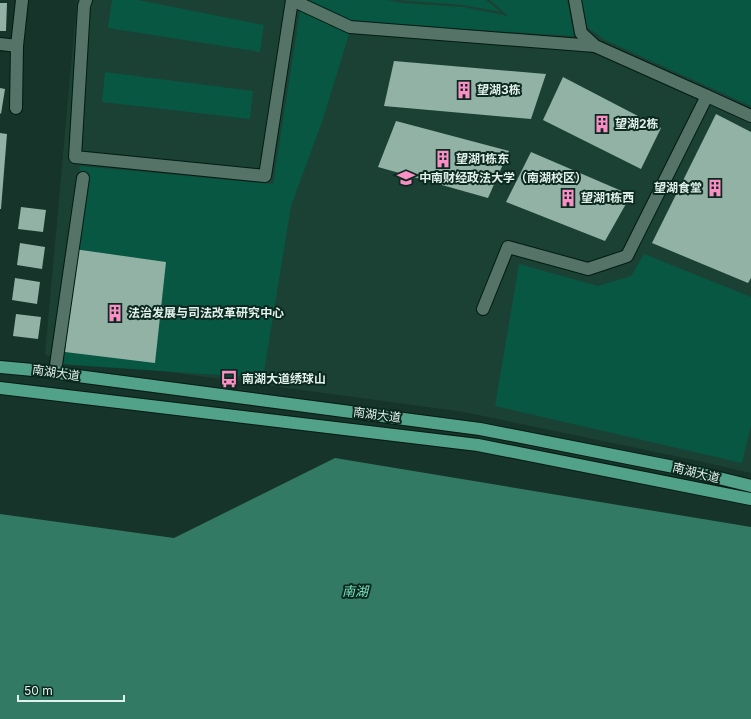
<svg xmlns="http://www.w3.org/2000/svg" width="751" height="719" viewBox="0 0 751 719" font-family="Inter,'Noto Sans SC',sans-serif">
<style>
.built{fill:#1b4135}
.green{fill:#075743}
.water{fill:#327a63}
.building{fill:#92b2a5}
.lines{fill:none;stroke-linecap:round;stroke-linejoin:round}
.minor-casing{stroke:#001b13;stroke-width:14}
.major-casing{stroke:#001b13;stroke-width:14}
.minor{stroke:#557367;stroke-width:12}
.major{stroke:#51a288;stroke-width:12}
.labels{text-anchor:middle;stroke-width:4;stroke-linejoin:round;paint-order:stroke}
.poi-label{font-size:12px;font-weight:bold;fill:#e1f1eb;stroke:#0c2920;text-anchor:start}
.street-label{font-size:12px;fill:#e1f1eb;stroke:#0c2920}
.water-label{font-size:13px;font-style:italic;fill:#7ae2bf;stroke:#0c2920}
</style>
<rect width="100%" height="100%" fill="#17342a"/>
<!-- built -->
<polygon class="built" points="77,0 751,0 751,473 694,460 464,412 45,355"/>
<!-- green -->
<g class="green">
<polygon points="112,0 138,0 264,25 260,52 108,28"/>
<polygon points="304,0 388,0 402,3 463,7 508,16 490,0 567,0 574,36 351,22"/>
<polygon points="399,0 486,0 501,12 463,5"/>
<polygon points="582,0 751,0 751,106 605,40 587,27"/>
<polygon points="300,11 349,34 323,119 291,206 263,378 58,364 80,166 273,184"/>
<polygon points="105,72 253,91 250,119 102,102"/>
<polygon points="644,254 751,297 751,425 742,463 495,406 519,264 598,286 631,276"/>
</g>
<!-- water -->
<polygon class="water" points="335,458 751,527 751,719 0,719 0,514 174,538"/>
<!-- building -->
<g class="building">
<polygon points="0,3 7,3 6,31 0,31"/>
<polygon points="394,61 546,74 531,119 384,106"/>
<polygon points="563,77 661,128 641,169 543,120"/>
<polygon points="0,88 5,89 1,114 0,113"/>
<polygon points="716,114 751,132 751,278 748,283 652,243"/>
<polygon points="396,121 509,151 488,198 378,167"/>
<polygon points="0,133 7,134 1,209 0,209"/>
<polygon points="531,152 631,195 605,241 506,202"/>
<polygon points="21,207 46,210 43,232 18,229"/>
<polygon points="20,243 45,247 42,269 17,265"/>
<polygon points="74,249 166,262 155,363 65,352"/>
<polygon points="15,278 40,282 37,304 12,300"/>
<polygon points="16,314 41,317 38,339 13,336"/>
</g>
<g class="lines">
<!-- minor casing -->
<g class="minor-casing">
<g id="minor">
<polyline points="86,0 84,6 75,157 265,176 292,0"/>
<polyline points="292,0 350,27 595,46"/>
<polyline points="0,44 17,46"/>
<polyline points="707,96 751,116"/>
<polyline points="16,108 17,46 22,0"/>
<polyline points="483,309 508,247 588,269 627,256 707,96 595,46 581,33 575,0"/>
<polyline points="55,372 83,178"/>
</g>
</g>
<!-- major casing -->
<g class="major-casing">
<g id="major">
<polyline points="0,367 55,372 70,375 480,429 674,467 751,486"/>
<polyline points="0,388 478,445 751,499"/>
</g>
</g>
<!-- minor -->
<use href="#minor" class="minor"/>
<!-- major -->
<use href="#major" class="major"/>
</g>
<!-- icons -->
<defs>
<g id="building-bare" transform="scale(1.38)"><path d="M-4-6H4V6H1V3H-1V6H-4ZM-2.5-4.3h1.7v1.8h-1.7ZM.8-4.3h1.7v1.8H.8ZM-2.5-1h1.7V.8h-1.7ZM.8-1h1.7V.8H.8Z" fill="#fb8fc5" stroke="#0c2920" stroke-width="2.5" paint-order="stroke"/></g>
<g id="university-bare" transform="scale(1.38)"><path d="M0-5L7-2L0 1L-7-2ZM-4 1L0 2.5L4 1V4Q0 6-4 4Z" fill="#fb8fc5" stroke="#0c2920" stroke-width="2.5" paint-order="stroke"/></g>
<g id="bus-bare" transform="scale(1.38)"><path d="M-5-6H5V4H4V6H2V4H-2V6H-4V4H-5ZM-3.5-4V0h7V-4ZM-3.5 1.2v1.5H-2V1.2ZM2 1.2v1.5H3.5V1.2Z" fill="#fb8fc5" stroke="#0c2920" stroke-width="2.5" paint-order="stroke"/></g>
</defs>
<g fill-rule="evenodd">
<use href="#building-bare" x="464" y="90"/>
<use href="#building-bare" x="602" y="124"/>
<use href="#building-bare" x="443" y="159"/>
<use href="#university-bare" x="406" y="178"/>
<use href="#building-bare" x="715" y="188"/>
<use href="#building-bare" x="568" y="198"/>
<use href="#building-bare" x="115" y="313"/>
<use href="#bus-bare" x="229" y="379"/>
</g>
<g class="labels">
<!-- poi labels -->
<g class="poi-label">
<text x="477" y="94">望湖3栋</text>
<text x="615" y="128">望湖2栋</text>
<text x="456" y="163">望湖1栋东</text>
<text x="419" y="182">中南财经政法大学（南湖校区）</text>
<text x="702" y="192" text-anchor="end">望湖食堂</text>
<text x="581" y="202">望湖1栋西</text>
<text x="128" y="317">法治发展与司法改革研究中心</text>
<text x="242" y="383">南湖大道绣球山</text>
</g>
<!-- street labels -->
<g class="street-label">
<text transform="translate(56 373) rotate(8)" y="4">南湖大道</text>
<text transform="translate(377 415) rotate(7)" y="4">南湖大道</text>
<text transform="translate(696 473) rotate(14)" y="4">南湖大道</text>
</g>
<!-- water labels -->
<g class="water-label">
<text x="355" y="596">南湖</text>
</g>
</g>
<!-- scale -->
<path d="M18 695v6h106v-6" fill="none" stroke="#e1f1eb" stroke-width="2"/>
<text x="24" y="695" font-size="12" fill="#e1f1eb" stroke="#0c2920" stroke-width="3" paint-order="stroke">50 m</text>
</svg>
